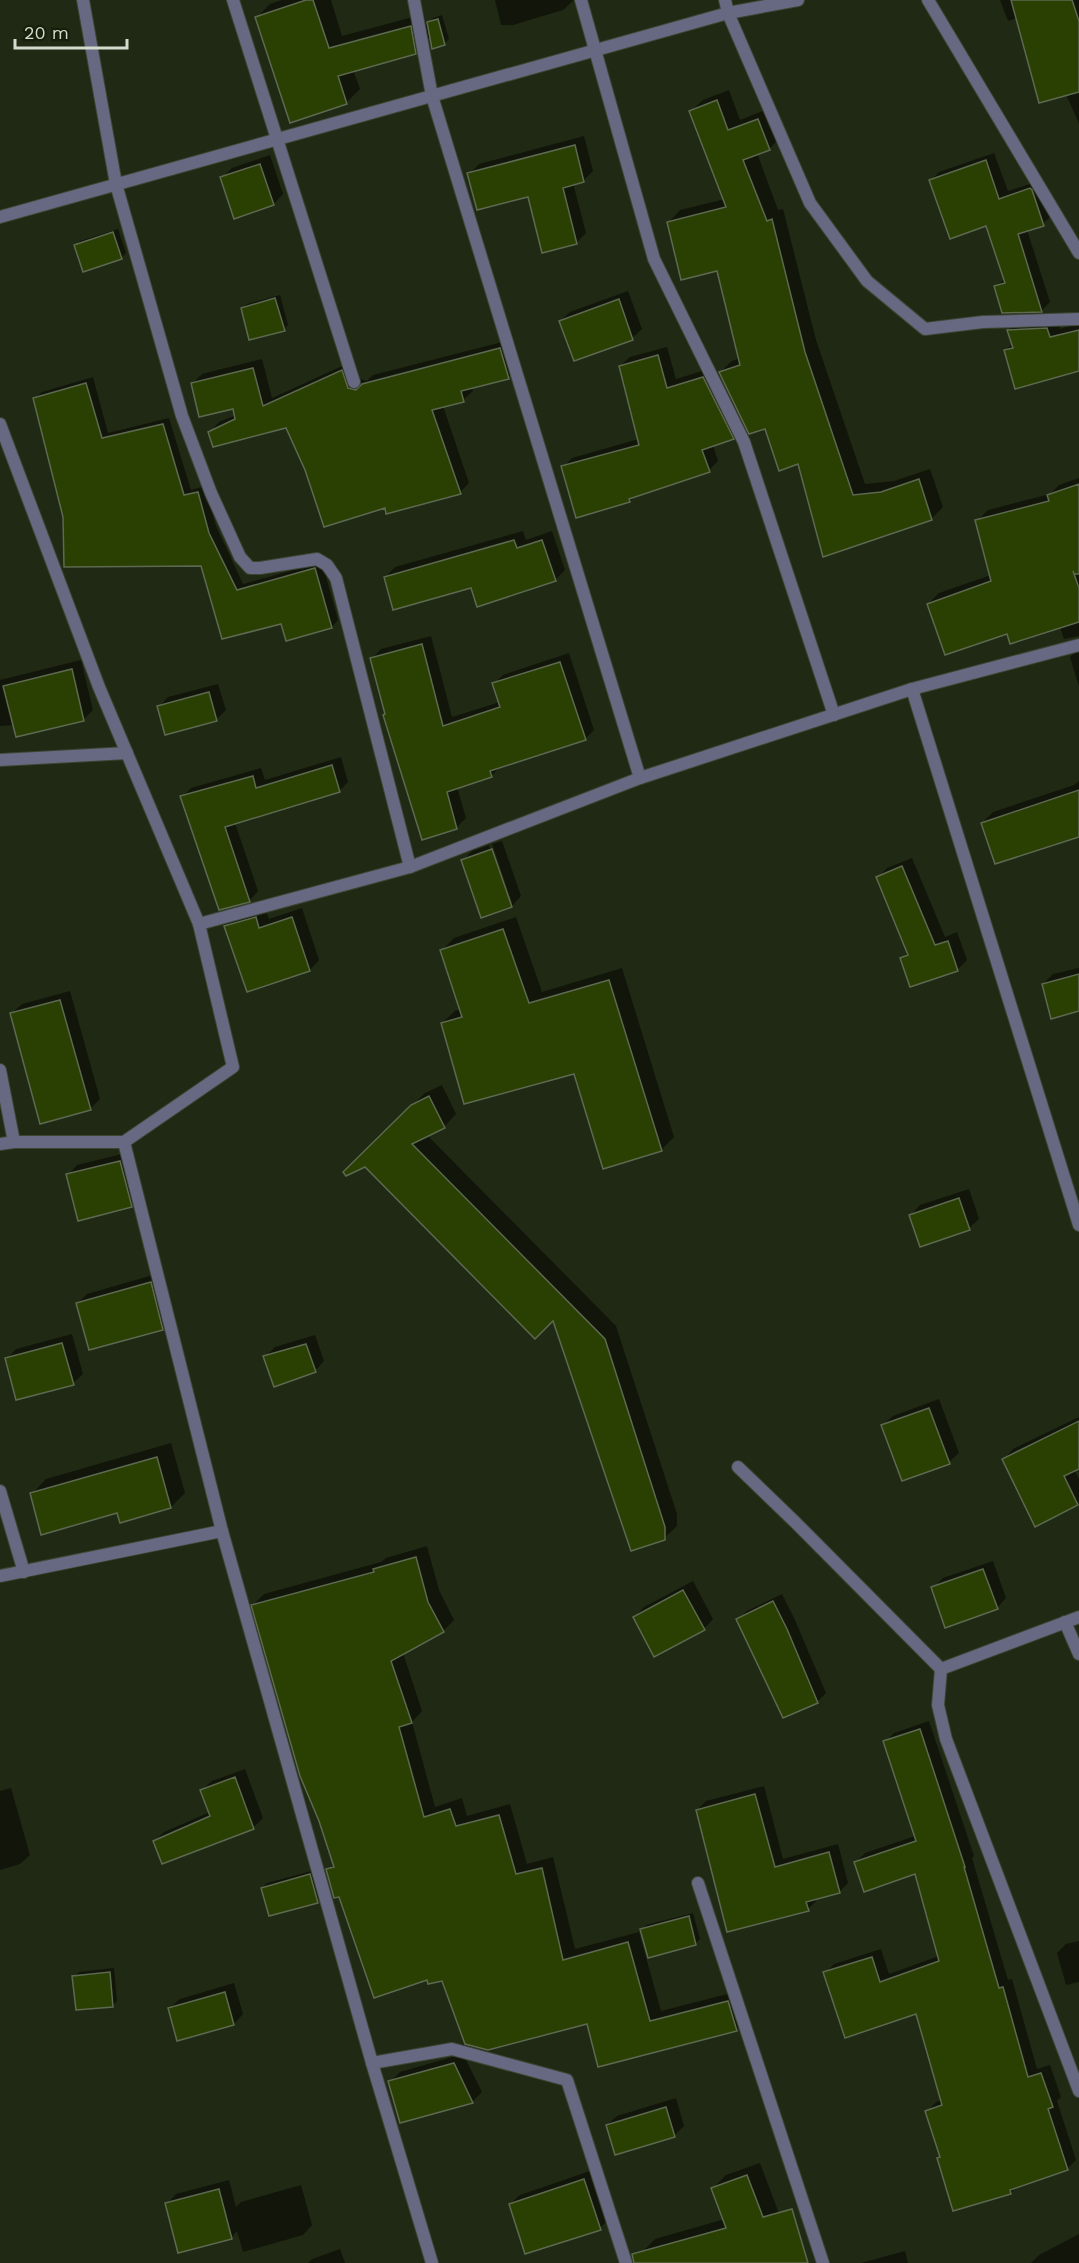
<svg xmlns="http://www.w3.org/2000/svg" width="1079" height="2263" viewBox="0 0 1079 2263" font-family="'Work Sans',sans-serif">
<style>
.shadow{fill:#0007}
.building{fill:#2a3f02;stroke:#5d6950;stroke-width:1.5}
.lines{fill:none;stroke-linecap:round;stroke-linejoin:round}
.street-casing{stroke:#3d4532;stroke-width:14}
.street{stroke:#676881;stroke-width:12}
</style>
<rect width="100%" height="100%" fill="#202914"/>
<!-- shadow -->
<g class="shadow">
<polygon points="282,0 331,0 342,36 424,14 426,25 433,18 442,15 449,39 444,44 431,36 415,52 353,70 360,89 346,103 257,17 270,4"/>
<polygon points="495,0 573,0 573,1 563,10 513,25 501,25"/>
<polygon points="1000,0 1079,0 1079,124 1066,94 1017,18 1008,21"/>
<polygon points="729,90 740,120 770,108 781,137 769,149 757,153 778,210 783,209 816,340 865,484 894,481 930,469 943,507 932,518 824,555 799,462 720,372 732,361 740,358 718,269 669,222 680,210 725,199 691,111 703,100"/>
<polygon points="584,136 593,171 583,181 573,183 586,233 576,243 529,195 469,174 479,164"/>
<polygon points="994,153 1008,191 1039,181 1051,216 1043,224 1027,230 1050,302 1042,310 1003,312 996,287 1004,279 987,224 931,180 939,172"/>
<polygon points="270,155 283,194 274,204 222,178 232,168"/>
<polygon points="118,229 126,253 121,258 76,245 80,241"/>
<polygon points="628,291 642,329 632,338 560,321 570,312"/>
<polygon points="280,295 288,325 284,329 242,308 247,304"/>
<polygon points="1057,319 1060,329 1079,323 1079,370 1006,350 1013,343 1009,330 1018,320"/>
<polygon points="510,340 518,368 508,377 472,387 473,391 463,400 443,406 469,483 460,492 386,506 307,470 287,426 210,432 219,422 236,415 234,407 192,384 202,374 262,359 272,398 351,362 357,378 367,381 373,375"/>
<polygon points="667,347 676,379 712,368 742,429 733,438 713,445 718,461 709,470 636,495 630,501 563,467 572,458 639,439 620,366 630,357"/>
<polygon points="93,377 108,433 169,418 191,490 205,486 216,526 243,584 322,562 338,620 332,627 282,622 223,637 202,564 64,517 35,398 42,392"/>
<polygon points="1079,478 1079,636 1064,639 1060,627 1008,632 928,604 939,593 991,575 977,521 988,510 1050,494 1059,485"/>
<polygon points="523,531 526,540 552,531 565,570 555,580 472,586 386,577 395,567"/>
<polygon points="431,636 452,717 500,702 494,684 503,675 569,653 594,730 585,739 501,766 491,776 457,787 466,818 456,828 386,714 372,658 381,649"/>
<polygon points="1079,648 1079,687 1070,657"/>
<polygon points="81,660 93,710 84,719 17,735 14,725 0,726 0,680"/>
<polygon points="218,684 226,710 216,720 159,707 168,697"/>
<polygon points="341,757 348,782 339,791 235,823 258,891 250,900 220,908 182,797 191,788 261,768 265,780"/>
<polygon points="1079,781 1079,836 982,823 993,812 1074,785"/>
<polygon points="502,841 521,896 512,906 463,861 472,851 489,845 509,903 512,903 492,844"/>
<polygon points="912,858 945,937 957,932 967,960 957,970 902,958 908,952 877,878 887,868"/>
<polygon points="265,908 269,919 302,908 319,960 310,970 226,926 236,916"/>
<polygon points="516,917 542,992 622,968 674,1137 661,1150 575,1072 442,1023 455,1011 461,1009 441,951 454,938"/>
<polygon points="1079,968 1079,1010 1043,984 1053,974"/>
<polygon points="70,991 100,1099 90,1109 12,1013 22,1004"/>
<polygon points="442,1085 456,1114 444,1127 427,1135 616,1326 677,1514 677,1526 664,1538 554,1318 366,1165 345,1172 425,1093"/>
<polygon points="130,1152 141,1196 131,1206 68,1175 77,1165"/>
<polygon points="969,1189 979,1219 969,1228 911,1215 920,1205"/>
<polygon points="160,1273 172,1319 162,1329 78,1303 87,1294"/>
<polygon points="72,1334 83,1374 73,1383 7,1359 16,1349"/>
<polygon points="315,1335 324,1361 315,1371 265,1357 275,1347"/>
<polygon points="939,1399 959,1453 949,1462 883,1425 893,1416"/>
<polygon points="1079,1417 1079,1467 1074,1469 1079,1479 1079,1502 1077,1504 1004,1459 1013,1449"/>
<polygon points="171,1443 185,1493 171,1507 118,1511 32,1494 46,1479"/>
<polygon points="427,1546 439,1590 454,1620 443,1631 403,1653 422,1711 412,1722 435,1807 462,1798 467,1816 510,1804 527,1864 553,1857 575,1949 639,1932 661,2011 739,1991 748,2018 736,2030 588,2022 443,1980 340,1895 328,1870 334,1864 253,1605 264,1594 381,1562 386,1558"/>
<polygon points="993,1561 1006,1598 997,1608 933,1588 943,1578"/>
<polygon points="693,1581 713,1619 704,1629 635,1617 644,1607"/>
<polygon points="782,1594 795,1620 826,1693 817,1702 738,1619 747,1611"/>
<polygon points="929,1721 974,1856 972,1858 1008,1980 1012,1979 1037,2069 1050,2065 1061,2097 1057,2101 1076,2160 1067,2169 1018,2185 1011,2193 941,2156 927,2112 936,2102 943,2100 917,2013 825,1973 834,1964 881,1949 889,1974 939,1956 916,1873 856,1862 865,1853 915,1836 885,1742 894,1733"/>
<polygon points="245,1769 263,1818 253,1828 154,1841 164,1832 210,1812 202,1790 212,1781"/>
<polygon points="764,1786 783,1859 838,1844 848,1883 839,1892 816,1898 817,1900 808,1909 697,1810 706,1801"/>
<polygon points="11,1788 30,1855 20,1864 0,1870 0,1791"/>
<polygon points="315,1870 322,1897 317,1901 262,1888 267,1883"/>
<polygon points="693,1913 700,1939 695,1944 641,1930 646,1925"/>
<polygon points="1079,1941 1079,1982 1066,1985 1057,1953 1066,1944"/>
<polygon points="114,1968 117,2001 113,2005 74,1976 79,1972"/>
<polygon points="234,1983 243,2014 234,2024 170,2008 180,1999"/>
<polygon points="463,2054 482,2092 472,2102 390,2082 400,2072"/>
<polygon points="676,2098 684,2126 674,2136 607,2125 617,2116"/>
<polygon points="760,2163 784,2227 784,2263 645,2263 642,2252 655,2239 725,2219 713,2188 726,2175"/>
<polygon points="593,2170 609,2219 600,2228 510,2204 520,2195"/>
<polygon points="229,2180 236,2207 241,2202 301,2185 312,2225 303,2235 243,2252 237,2231 232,2237 179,2251 167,2204 176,2194"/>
<polygon points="1079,2234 1079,2263 1031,2263 1039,2255"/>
<polygon points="340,2249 345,2263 308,2263 312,2259"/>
<polygon points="905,2251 908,2263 861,2263"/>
</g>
<!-- building -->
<g class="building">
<polygon points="306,0 313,0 329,48 411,26 416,54 338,76 347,104 290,123 255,17"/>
<polygon points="1011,0 1072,0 1079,21 1079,92 1039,103"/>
<polygon points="438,19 445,45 432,49 427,22"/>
<polygon points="717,100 728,130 758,119 770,150 743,160 767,221 772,219 805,352 853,495 881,492 919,479 932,520 823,557 798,464 779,471 765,429 749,434 719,372 740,365 717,271 681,280 667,222 726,207 689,111"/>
<polygon points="575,145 584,182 563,188 577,244 542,253 528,197 477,210 467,173"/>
<polygon points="986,160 999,199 1030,188 1032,190 1044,226 1018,234 1042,312 1002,313 994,286 1005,283 986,226 950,239 929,180"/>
<polygon points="260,164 274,205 234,219 220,177"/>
<polygon points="113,232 122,259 83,272 74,245"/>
<polygon points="275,298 285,331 249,340 241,308"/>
<polygon points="619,299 633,340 574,361 559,321"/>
<polygon points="1047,328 1050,337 1079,330 1079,371 1015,389 1004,350 1013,348 1007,330"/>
<polygon points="500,348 509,379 461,391 464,402 432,410 461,494 386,514 385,508 324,527 305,470 286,428 213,447 208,432 235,419 233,409 199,417 191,383 253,368 263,406 342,370 348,388 356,390 362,384"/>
<polygon points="658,355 667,388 703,377 734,439 702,450 710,472 629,499 630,502 576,518 561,466 639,445 619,366"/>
<polygon points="86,383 102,438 163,424 184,495 198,492 209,533 237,590 315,568 332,628 286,641 281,624 222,639 201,566 64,567 63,517 33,398"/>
<polygon points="1079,484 1079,574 1074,574 1073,571 1079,588 1079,622 1010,644 1007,634 945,655 927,604 991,581 975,520 1049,501 1047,495"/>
<polygon points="514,540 517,548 542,540 556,581 477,607 471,588 393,610 384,577"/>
<polygon points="422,644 443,726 500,707 492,683 560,662 586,740 490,771 492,777 447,792 457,829 422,840 383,715 385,714 370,658"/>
<polygon points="72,669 84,721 16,737 3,686"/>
<polygon points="209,692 217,721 165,735 157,706"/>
<polygon points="332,765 340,792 225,827 250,902 219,910 180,796 253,776 256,788"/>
<polygon points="1079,790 1079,837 995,864 981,823"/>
<polygon points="492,849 512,907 481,918 461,860"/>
<polygon points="902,866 935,945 948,941 958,971 910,987 900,958 908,955 876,877"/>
<polygon points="256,917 259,928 292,917 310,971 247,992 224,926"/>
<polygon points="503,929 529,1003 609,980 662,1151 603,1169 574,1074 464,1104 441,1023 462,1017 440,950"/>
<polygon points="1079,974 1079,1011 1051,1019 1042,984"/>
<polygon points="60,1000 91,1110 40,1124 10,1013"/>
<polygon points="429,1096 445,1128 412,1144 605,1339 665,1527 665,1540 631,1551 553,1321 535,1339 365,1167 346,1176 343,1172 411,1105"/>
<polygon points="120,1161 132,1207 78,1221 66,1174"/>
<polygon points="959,1198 970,1230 920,1247 909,1215"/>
<polygon points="151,1282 163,1330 89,1350 76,1303"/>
<polygon points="62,1343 74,1385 16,1400 5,1358"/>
<polygon points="306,1344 316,1372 274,1387 263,1356"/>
<polygon points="929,1408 950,1464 902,1481 881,1425"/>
<polygon points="1079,1421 1079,1469 1064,1476 1078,1505 1035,1527 1002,1459"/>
<polygon points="157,1457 171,1508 120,1523 117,1513 41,1535 30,1493"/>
<polygon points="416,1557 428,1602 444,1632 391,1661 412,1723 399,1727 424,1817 450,1809 456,1826 499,1815 516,1874 542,1868 563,1960 628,1942 650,2021 728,2001 737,2031 598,2067 587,2024 488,2050 465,2044 442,1981 428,1984 427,1980 374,1998 339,1897 334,1898 326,1869 334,1867 319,1821 300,1776 251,1605 374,1572 373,1569"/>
<polygon points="983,1569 998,1609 945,1628 931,1587"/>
<polygon points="683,1590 705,1630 654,1657 633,1617"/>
<polygon points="773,1601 787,1629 818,1703 783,1718 736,1619"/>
<polygon points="920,1729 965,1867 964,1867 999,1988 1003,1987 1028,2077 1041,2073 1053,2107 1048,2109 1068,2170 1010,2190 1011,2194 953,2211 937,2158 940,2157 925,2111 942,2105 916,2014 845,2038 823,1972 872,1957 880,1982 939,1961 915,1874 864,1892 854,1862 916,1841 883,1741"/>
<polygon points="235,1777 254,1829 162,1864 153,1841 210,1816 200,1790"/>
<polygon points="755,1794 775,1867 829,1852 840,1893 806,1902 809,1911 727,1932 696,1810"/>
<polygon points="310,1874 318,1903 269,1916 261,1888"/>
<polygon points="689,1916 696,1945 648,1958 640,1929"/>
<polygon points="110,1972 113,2007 76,2010 72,1976"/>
<polygon points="225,1992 234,2025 177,2041 168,2008"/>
<polygon points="454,2063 473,2103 400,2123 388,2081"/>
<polygon points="666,2107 675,2137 615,2155 606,2125"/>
<polygon points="747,2175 763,2217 792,2209 808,2263 634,2263 632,2254 726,2228 711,2188"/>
<polygon points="584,2179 601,2230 525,2254 509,2204"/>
<polygon points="219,2189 232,2239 178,2253 165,2203"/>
</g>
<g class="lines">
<!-- street casing -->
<g class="street-casing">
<g id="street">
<polyline points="83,0 116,184 182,416 211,493 240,557 250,568 260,568 317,559 327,565 336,578 410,867"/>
<polyline points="233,0 354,382"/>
<polyline points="414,0 432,96 640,778"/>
<polyline points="581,0 654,259 744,442 834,715"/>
<polyline points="725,0 728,13 810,203 867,281 925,329 983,322 1079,319"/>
<polyline points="928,0 1079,253"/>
<polyline points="0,217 728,13 798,0"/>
<polyline points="0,424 99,687 199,924 410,867 640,778 912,689 1079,645"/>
<polyline points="912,689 1079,1225"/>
<polyline points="0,760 127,753"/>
<polyline points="199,924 233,1067 124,1142 222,1531 372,2063 432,2263"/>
<polyline points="0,1070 14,1142"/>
<polyline points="0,1144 14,1142 124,1142"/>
<polyline points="738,1467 795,1522 941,1669"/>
<polyline points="0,1491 24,1572"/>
<polyline points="0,1576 222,1531"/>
<polyline points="1079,1617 941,1669 938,1705 946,1739 1079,2091"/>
<polyline points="1065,1622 1079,1654"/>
<polyline points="698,1883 823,2263"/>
<polyline points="372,2063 452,2049 567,2080 626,2263"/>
</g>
</g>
<!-- street -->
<use href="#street" class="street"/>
</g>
<!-- scale -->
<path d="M15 39v9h112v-9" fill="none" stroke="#d4dacd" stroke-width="3"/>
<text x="24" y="39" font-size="18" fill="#d4dacd" stroke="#161f0a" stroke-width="4.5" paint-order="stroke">20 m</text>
</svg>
